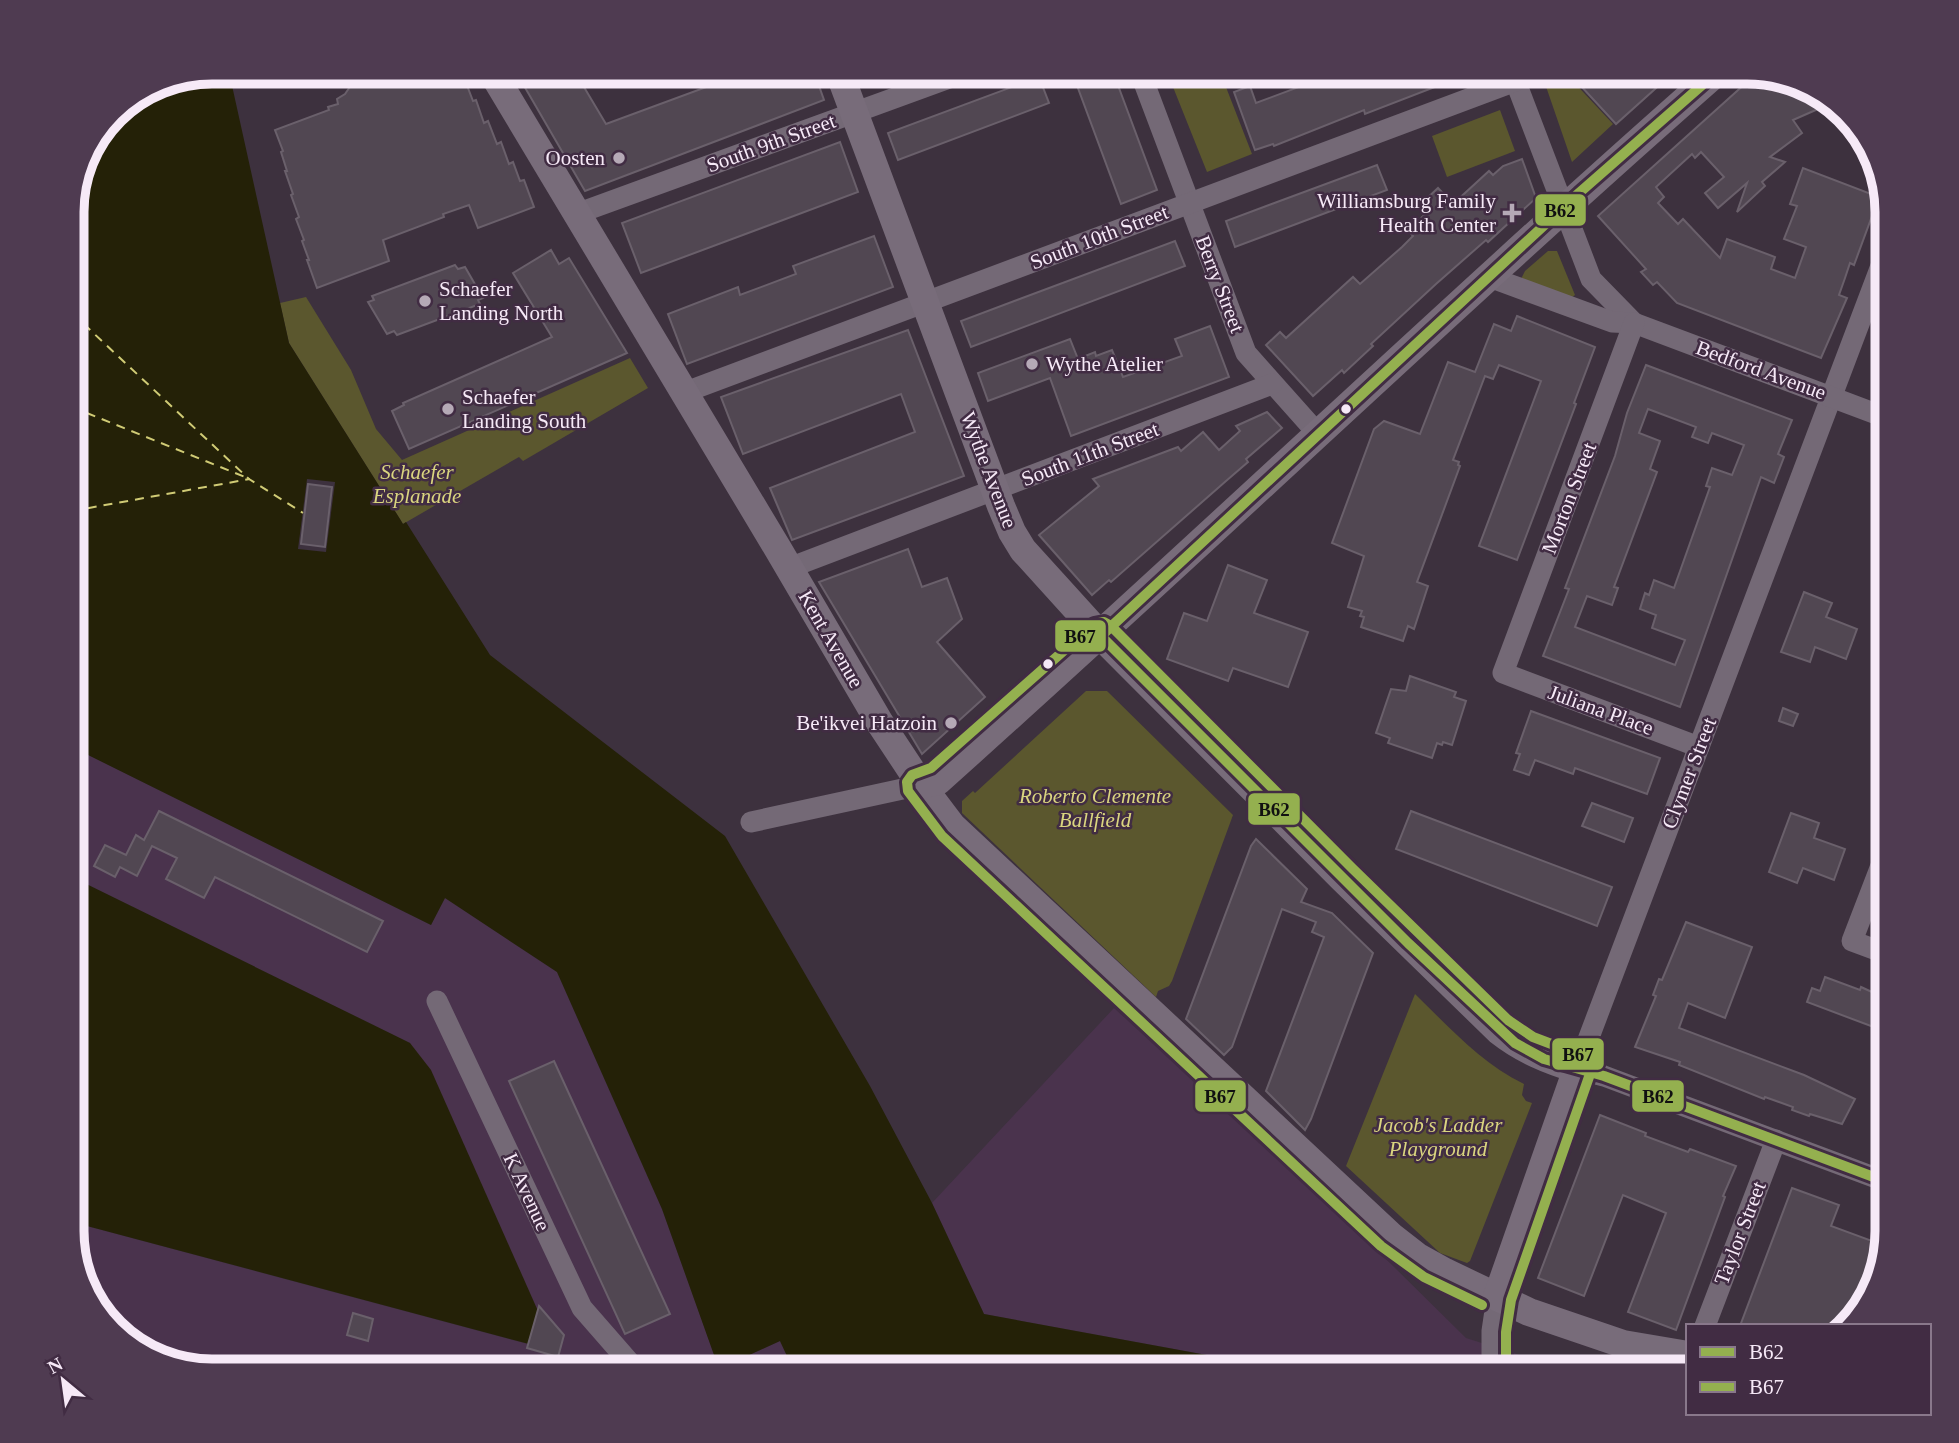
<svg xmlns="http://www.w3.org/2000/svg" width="1959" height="1443" viewBox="0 0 1959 1443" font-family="'Times New Roman',serif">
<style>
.built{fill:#4a334d}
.green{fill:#5b572e}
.water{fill:#242107}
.pier{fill:#3d313e}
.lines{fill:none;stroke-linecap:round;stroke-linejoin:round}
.ferry{stroke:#d0cb75;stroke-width:2;stroke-dasharray:9 7;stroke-linecap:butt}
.building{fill:#514752;stroke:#6a606b;stroke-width:2;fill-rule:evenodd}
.street{stroke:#746976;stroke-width:21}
.secondary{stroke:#786c7a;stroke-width:28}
.bus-1-casing{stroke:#412c43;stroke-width:16}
.bus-2-casing{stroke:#412c43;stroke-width:16}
.bus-1{stroke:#94b04f;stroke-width:10}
.bus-2{stroke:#94b04f;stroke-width:10}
.poi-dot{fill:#b5a9b6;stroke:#412c43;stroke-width:2.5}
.bus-dot{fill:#f6e9f7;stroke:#412c43;stroke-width:2.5}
.labels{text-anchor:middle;stroke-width:5;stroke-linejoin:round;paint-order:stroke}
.street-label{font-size:21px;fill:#f6e9f7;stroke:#412c43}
.poi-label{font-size:21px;fill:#f6e9f7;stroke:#412c43;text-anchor:end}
.park-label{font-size:21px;font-style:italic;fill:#dad57f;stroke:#412c43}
.rim{fill:none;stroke:#f6e9f7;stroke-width:9}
.line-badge{stroke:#412c43;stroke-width:2.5}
.pale-badge-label{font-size:19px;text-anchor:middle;font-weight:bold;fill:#111}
</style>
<rect width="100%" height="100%" fill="#3d313e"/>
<!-- built -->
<g class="built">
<polygon points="72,747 431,925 445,898 557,972 662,1209 719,1368 780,1341 794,1371 211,1371 127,1343 90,1301 72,1240 72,1222 528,1344 410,1043 72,877"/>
<polygon points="1114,1008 1317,1191 1466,1338 1570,1371 1294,1371 984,1314 932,1203"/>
</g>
<!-- green -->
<g class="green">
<polygon points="1167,72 1250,72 1224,82 1252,154 1207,172"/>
<polygon points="1541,72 1575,72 1570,78 1613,124 1572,162"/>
<polygon points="1500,110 1515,151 1447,177 1432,136"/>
<polygon points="1548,251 1557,251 1575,295 1571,298 1521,279 1525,271"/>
<polygon points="306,297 351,370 376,429 402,460 630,358 648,388 523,461 519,457 403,524 289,343 280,303"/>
<polygon points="1086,691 1107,691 1233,815 1172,981 1169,986 1158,991 1156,997 962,813 962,801 973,791 975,793"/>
<path d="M1415,994C1449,1027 1481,1063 1524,1084L1522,1095L1526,1101L1532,1103L1470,1261L1467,1263L1440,1253L1346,1166Z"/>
</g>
<!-- water -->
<g class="water">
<polygon points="211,72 229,72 289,343 400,519 403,524 406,522 490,655 725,836 870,1086 932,1203 984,1314 1294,1371 794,1371 780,1341 719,1369 662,1209 557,972 445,898 431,925 72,747 72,202 86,149 119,107 158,82"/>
<polygon points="72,877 410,1043 431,1070 538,1311 529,1344 72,1222"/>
</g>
<!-- pier -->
<polygon class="pier" points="307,479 335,482 326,552 298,549"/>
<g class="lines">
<!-- ferry -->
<g class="ferry">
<polyline points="72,313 249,479 303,513"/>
<polyline points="72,407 245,477"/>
<polyline points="72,511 250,479"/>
</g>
</g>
<!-- building -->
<g class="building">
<polygon points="388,72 457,72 462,84 466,83 473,101 476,100 484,123 488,121 497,144 501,142 509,164 513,162 520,181 524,180 534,207 478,228 469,205 443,214 444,217 383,240 389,261 317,288 307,260 309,260 302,241 304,240 296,219 299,217 291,195 293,194 285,171 287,171 281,152 283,151 275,130 329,110 328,107 338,104 337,99 345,94 354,81 362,75"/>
<polygon points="516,72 575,72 606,124 747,72 814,72 824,100 585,191"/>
<polygon points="1072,72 1113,72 1157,190 1121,204"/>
<polygon points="1312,72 1399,72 1401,78 1420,72 1471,73 1365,114 1364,110 1274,146 1273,144 1255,150 1234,92 1250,86 1256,103 1315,81"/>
<polygon points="1595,72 1619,72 1631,85 1645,72 1674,72 1616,124 1580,85"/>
<polygon points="1756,74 1834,102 1793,120 1802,133 1770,157 1785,162 1762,182 1765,186 1737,212 1747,183 1718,208 1705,193 1724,177 1701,152 1695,158 1692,154 1656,187 1664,197 1658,203 1678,224 1683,219 1720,258 1727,239 1775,257 1771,269 1795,278 1806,247 1784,239 1797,206 1790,204 1803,168 1879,197 1854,265 1850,263 1845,278 1839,295 1847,298 1821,358 1677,303 1657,282 1653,285 1641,272 1646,269 1598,216"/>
<polygon points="1039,77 1049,103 898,160 888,133"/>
<polygon points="840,142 858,192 641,273 622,223"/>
<polygon points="1522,159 1536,198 1488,242 1486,240 1436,284 1371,344 1373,346 1344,373 1342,370 1313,396 1266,345 1280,332 1286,338 1353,277 1360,284 1402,247 1413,236 1408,230 1431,209 1424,201 1438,188 1453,204 1489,171 1493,175 1503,166"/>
<polygon points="1377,165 1387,190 1235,247 1226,221"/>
<polygon points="874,236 893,287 687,364 668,314 738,287 740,295 796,274 793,266"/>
<polygon points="1175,241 1185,266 971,347 961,321"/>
<polygon points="551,250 559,264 569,258 627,353 409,449 392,411 404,405 403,403 552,337 513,273"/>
<polygon points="455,265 458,269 465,267 483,298 478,300 480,304 397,335 394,331 387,334 368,302 374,300 372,296"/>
<polygon points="1517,316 1595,347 1574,403 1576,404 1517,560 1479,546 1541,381 1499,365 1493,379 1485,376 1453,460 1459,462 1458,465 1460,466 1417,582 1428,586 1414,629 1408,626 1403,641 1361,627 1364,617 1360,616 1362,611 1348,607 1364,556 1332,543 1374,429 1384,421 1420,434 1448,362 1475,372 1494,324 1511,331"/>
<polygon points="1210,326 1229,377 1071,436 1050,378 988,401 978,373 1070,339 1078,359 1095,352 1096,356 1112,350 1123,377 1182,356 1175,339"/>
<polygon points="908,330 964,476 792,540 770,488 915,432 901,394 743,454 721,397"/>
<path d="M1646,365L1792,420L1778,454L1784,457L1774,483L1761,477L1680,707L1543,656L1569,589L1565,588L1615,456L1627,413ZM1648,409L1696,427L1692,437L1708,443L1712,433L1744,445L1732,475L1712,468L1706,486L1710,487L1674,588L1654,580L1649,595L1645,593L1640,609L1656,615L1652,628L1685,640L1675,665L1575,627L1587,596L1612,605L1618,588L1614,587L1657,472L1650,469L1660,441L1639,433Z"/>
<polygon points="1267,412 1282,428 1246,459 1248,462 1226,481 1111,582 1109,580 1092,595 1039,535 1099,486 1093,479 1178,447 1181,451 1203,432 1219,450 1240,431 1236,426"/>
<polygon points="308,484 332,487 325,547 301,544"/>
<polygon points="908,549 922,587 947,578 962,619 937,642 985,697 922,754 819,582"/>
<polygon points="1228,565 1267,580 1254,613 1308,632 1288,687 1233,668 1228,681 1167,659 1184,613 1207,621"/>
<polygon points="1804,592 1832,603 1826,617 1857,629 1846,659 1815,647 1810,662 1781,652"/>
<polygon points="1410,676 1456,692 1454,697 1466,701 1452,745 1443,742 1442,745 1437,743 1432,758 1388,743 1390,738 1376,733 1391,689 1406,691"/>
<polygon points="1783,708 1798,714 1793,726 1779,721"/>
<polygon points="1531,711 1660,758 1647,794 1575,768 1573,774 1535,760 1529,775 1514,770 1520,754 1516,753"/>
<polygon points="1592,803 1633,818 1624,842 1582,826"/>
<polygon points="159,811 383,921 367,952 215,877 204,898 166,879 177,858 152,846 137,876 120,867 115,877 94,866 105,845 126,855 136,835 144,840"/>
<polygon points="1411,811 1612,887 1597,926 1396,849"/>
<polygon points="1791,813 1819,823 1814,838 1845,849 1834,880 1803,868 1797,883 1769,872"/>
<polygon points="1256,839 1307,889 1301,902 1332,913 1373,953 1311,1119 1305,1130 1266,1091 1324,937 1312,932 1316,922 1282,909 1232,1047 1224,1055 1186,1019 1251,846"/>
<polygon points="1686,922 1752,947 1725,1018 1688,1003 1679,1028 1804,1075 1855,1099 1842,1124 1810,1114 1809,1116 1792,1110 1793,1107 1765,1097 1764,1099 1679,1065 1680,1062 1635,1047 1656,996 1653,995 1659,979 1662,980"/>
<polygon points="1825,977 1860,990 1861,987 1887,999 1887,1032 1807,1002 1812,988 1820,991"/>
<polygon points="554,1061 670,1314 625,1334 509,1081"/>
<polygon points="1600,1115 1646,1133 1645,1136 1688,1152 1690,1149 1736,1166 1723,1196 1725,1197 1676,1330 1628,1312 1666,1213 1623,1195 1584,1296 1538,1278"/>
<polygon points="1792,1188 1839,1205 1831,1226 1883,1245 1859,1316 1847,1326 1740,1326"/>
<polygon points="539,1306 564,1335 558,1357 527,1348"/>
<polygon points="353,1313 373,1319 368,1341 347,1335"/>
</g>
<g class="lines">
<!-- street -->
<g class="street">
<polyline points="1140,72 1246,353 1319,435"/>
<polyline points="1512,72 1591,279 1634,323"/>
<polyline points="576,214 966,72"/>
<polyline points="1887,250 1577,1069 1604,1076 1887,1182"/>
<polyline points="1489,277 1612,322 1634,323 1887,418"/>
<polyline points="1634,323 1503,673 1699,747"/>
<polyline points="683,393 1516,81"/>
<polyline points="789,568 1272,384"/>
<polyline points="751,822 921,785"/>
<polyline points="1887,850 1852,941 1887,954"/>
<polyline points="437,1001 582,1308 637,1371"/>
<polyline points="1705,1326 1776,1140"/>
<polyline points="1492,1371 1492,1331 1497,1297"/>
</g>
<!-- secondary -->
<g class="secondary">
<polyline points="492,72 778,549 880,723 921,785 952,826 1391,1236 1418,1257 1445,1272 1529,1312 1623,1344 1688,1355"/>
<path d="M839,72L1001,506L1012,532L1023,550L1101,636L1342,878L1499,1031C1523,1050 1548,1060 1577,1069L1497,1297"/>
<path d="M921,785L938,781C1200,547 1453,304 1717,72"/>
</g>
<!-- bus-1 casing -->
<g class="bus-1-casing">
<g id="bus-1">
<polyline points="1101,636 1408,943 1515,1043 1544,1059 1604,1076 1887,1182"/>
<polyline points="1101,636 1579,193 1717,72"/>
</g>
</g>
<!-- bus-2 casing -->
<g class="bus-2-casing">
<polyline id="bus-2" points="1482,1305 1424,1277 1381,1246 942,836 908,791 907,782 912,775 931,768 1094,624 1104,622 1111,626 1352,868 1508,1020 1533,1037 1583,1056 1590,1063 1590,1074 1511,1300 1506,1332 1506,1371"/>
</g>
<!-- bus-1 -->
<use href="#bus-1" class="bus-1"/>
<!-- bus-2 -->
<use href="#bus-2" class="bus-2"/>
</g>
<!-- markers -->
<g class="poi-dot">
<circle cx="619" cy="158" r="7"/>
<path d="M1508.5 202.5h7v7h7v7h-7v7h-7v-7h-7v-7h7z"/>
<circle cx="425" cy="301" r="7"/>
<circle cx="1032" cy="364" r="7"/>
<circle cx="448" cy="409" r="7"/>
<circle cx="951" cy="723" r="7"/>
</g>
<g class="bus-dot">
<circle cx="1346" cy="409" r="6"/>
<circle cx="1048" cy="664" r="6"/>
</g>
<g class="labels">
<!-- street labels -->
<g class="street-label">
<text transform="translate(771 143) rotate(-20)" y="7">South 9th Street</text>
<text transform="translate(1099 237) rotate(-21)" y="7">South 10th Street</text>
<text transform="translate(1220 284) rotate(69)" y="7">Berry Street</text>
<text transform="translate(1761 370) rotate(20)" y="7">Bedford Avenue</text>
<text transform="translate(1090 454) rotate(-21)" y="7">South 11th Street</text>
<text transform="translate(989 470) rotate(69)" y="7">Wythe Avenue</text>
<text transform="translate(1569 498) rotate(-69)" y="7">Morton Street</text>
<text transform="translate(831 639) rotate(60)" y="7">Kent Avenue</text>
<text transform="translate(1601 710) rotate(20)" y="7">Juliana Place</text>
<text transform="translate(1689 773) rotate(-69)" y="7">Clymer Street</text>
<text transform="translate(527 1192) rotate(65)" y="7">K Avenue</text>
<text transform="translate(1740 1233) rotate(-69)" y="7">Taylor Street</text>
</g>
<!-- poi labels -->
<g class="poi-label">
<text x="605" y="165">Oosten</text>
<text x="1496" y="208">Williamsburg Family<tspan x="1496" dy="24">Health Center</tspan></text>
<text x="439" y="296" text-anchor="start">Schaefer<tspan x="439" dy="24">Landing North</tspan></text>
<text x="1046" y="371" text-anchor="start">Wythe Atelier</text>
<text x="462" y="404" text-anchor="start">Schaefer<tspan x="462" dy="24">Landing South</tspan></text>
<text x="937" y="730">Be'ikvei Hatzoin</text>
</g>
<!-- park labels -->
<g class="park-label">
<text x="417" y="479">Schaefer<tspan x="417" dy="24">Esplanade</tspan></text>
<text x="1095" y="803">Roberto Clemente<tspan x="1095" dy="24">Ballfield</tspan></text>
<text x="1438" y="1132">Jacob's Ladder<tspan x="1438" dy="24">Playground</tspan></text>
</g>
</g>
<!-- crop -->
<path d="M0 0H1959V1443H0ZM212 84H1747A128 128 0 0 1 1875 212V1231A128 128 0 0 1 1747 1359H212A128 128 0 0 1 84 1231V212A128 128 0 0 1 212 84Z" fill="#4f3b51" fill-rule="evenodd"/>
<path class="rim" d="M212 84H1747A128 128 0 0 1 1875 212V1231A128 128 0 0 1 1747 1359H212A128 128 0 0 1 84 1231V212A128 128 0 0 1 212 84Z"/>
<g class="line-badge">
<rect x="1534" y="193" width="53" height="34" rx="7" fill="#94b04f"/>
<rect x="1054" y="619" width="53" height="34" rx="7" fill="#94b04f"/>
<rect x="1247" y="792" width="54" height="34" rx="7" fill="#94b04f"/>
<rect x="1551" y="1037" width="54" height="34" rx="7" fill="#94b04f"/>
<rect x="1194" y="1079" width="53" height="34" rx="7" fill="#94b04f"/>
<rect x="1631" y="1079" width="54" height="34" rx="7" fill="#94b04f"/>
</g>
<g class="pale-badge-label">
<text x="1560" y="217">B62</text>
<text x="1080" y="643">B67</text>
<text x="1274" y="816">B62</text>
<text x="1578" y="1061">B67</text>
<text x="1220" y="1103">B67</text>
<text x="1658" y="1103">B62</text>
</g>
<!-- legend -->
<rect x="1686" y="1324" width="245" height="91" fill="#412c43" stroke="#89788b" stroke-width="2"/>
<rect x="1700" y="1347" width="35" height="10" fill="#94b04f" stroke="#89788b" stroke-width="2"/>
<text x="1749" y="1359" font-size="21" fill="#f6e9f7">B62</text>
<rect x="1700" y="1382" width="35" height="10" fill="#94b04f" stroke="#89788b" stroke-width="2"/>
<text x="1749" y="1394" font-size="21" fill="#f6e9f7">B67</text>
<!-- north arrow -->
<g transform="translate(63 1380) rotate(331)" stroke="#412c43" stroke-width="5" paint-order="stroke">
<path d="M0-5L12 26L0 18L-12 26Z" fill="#f6e9f7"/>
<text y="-10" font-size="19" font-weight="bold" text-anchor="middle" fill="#f6e9f7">N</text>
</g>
</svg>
